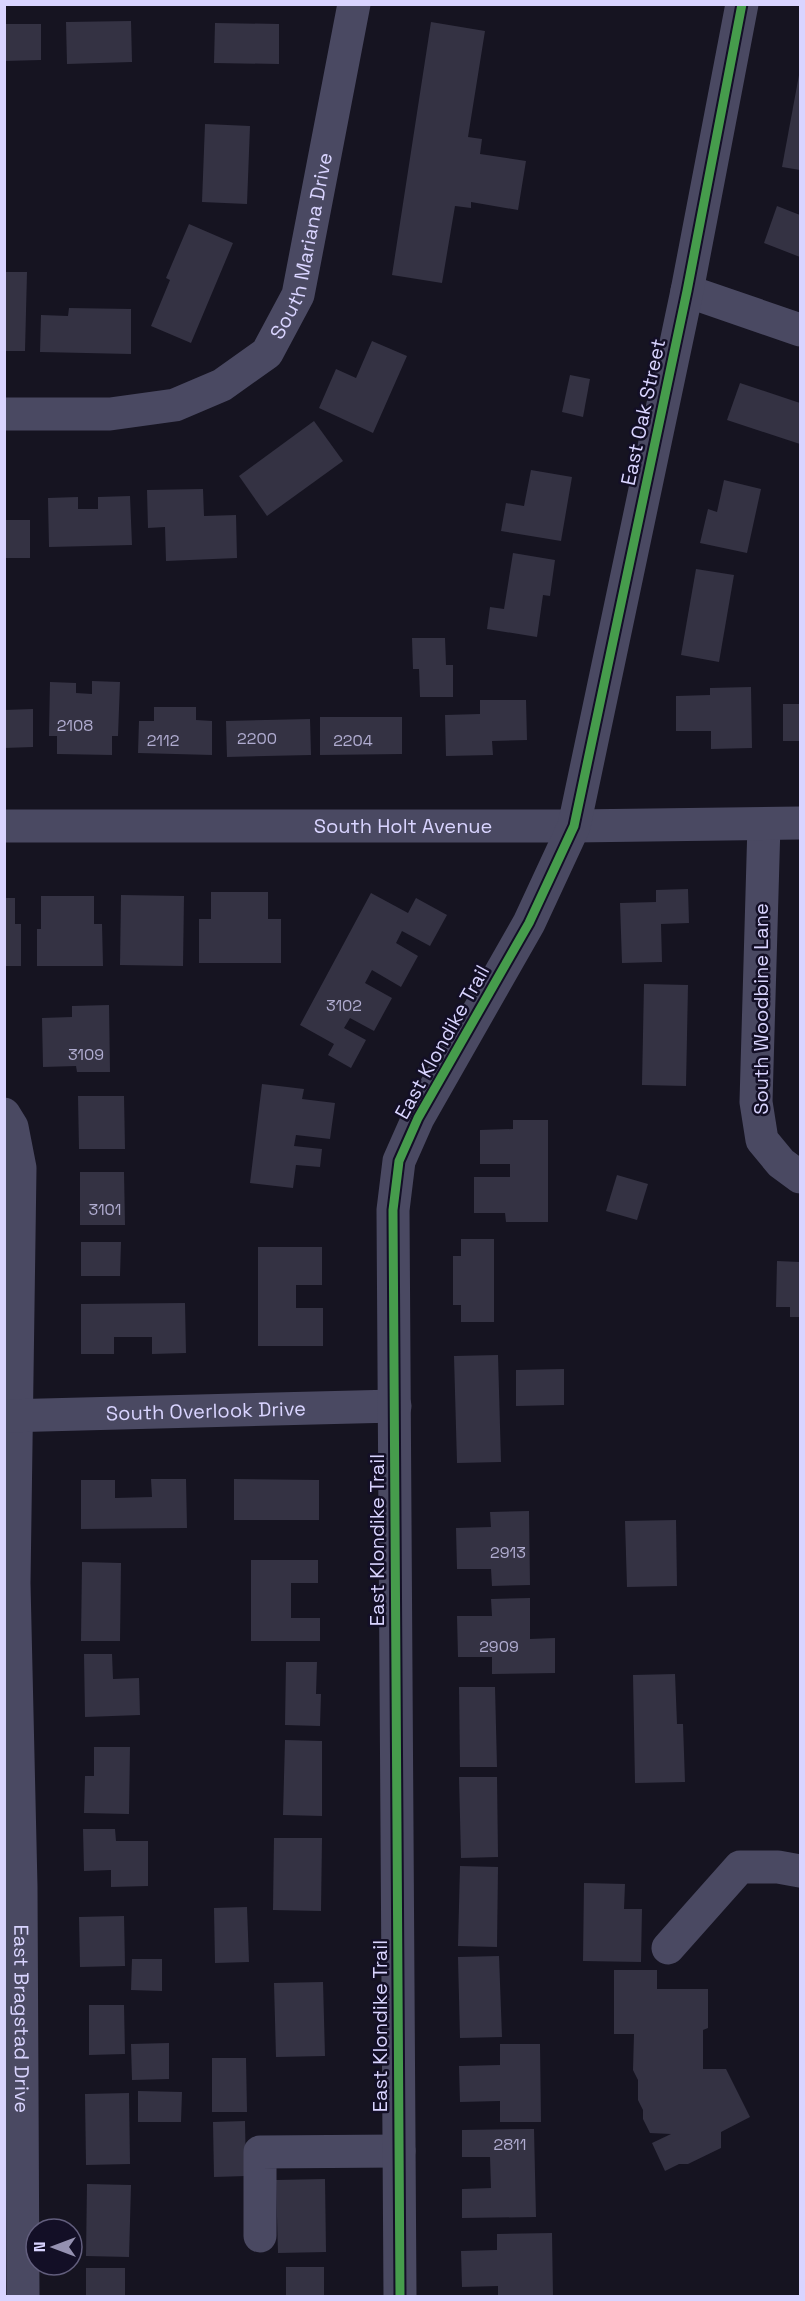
<svg xmlns="http://www.w3.org/2000/svg" width="805" height="2301" viewBox="0 0 805 2301" font-family="'Space Grotesk',sans-serif">
<style>
.building{fill:#343243}
.lines{fill:none;stroke-linecap:round;stroke-linejoin:round}
.minor{stroke:#4a4962;stroke-width:33}
.cycleway-casing{stroke:#130f26;stroke-width:13}
.cycleway{stroke:#469c4c;stroke-width:9}
.labels{text-anchor:middle;stroke-width:5;stroke-linejoin:round;paint-order:stroke}
.number-label{font-size:16px;fill:#b0acd0}
.street-label{font-size:20px;fill:#d9d4ff;stroke:#130f26}
</style>
<rect width="100%" height="100%" fill="#161421"/>
<!-- building -->
<g class="building">
<polygon points="131,21 132,62 67,64 66,22"/>
<polygon points="431,22 485,31 468,137 482,139 480,154 526,161 518,210 471,202 471,208 455,206 442,283 392,275"/>
<polygon points="215,23 279,24 279,64 214,63"/>
<polygon points="4,24 41,24 41,60 4,61"/>
<polygon points="799,75 800,76 800,170 782,167"/>
<polygon points="205,124 250,126 247,204 202,202"/>
<polygon points="777,206 800,215 800,257 764,243"/>
<polygon points="189,224 233,243 191,343 151,326 170,280 166,278"/>
<polygon points="4,272 27,272 25,351 4,351"/>
<polygon points="69,308 131,309 131,354 40,352 41,315 68,316"/>
<polygon points="372,341 407,356 373,433 319,408 336,369 356,378"/>
<polygon points="570,375 590,379 583,417 562,412"/>
<polygon points="740,383 800,403 800,444 727,420"/>
<polygon points="314,421 343,461 267,516 239,476"/>
<polygon points="531,470 572,477 561,541 501,531 506,503 524,506"/>
<polygon points="724,480 761,489 747,553 700,543 708,509 717,512"/>
<polygon points="203,489 204,516 236,515 237,558 166,561 165,527 148,528 147,490"/>
<polygon points="130,496 132,545 49,547 48,498 78,497 78,509 98,509 98,497"/>
<rect x="4" y="520" width="26" height="38"/>
<polygon points="513,553 555,560 550,596 543,595 537,637 487,629 490,607 504,609"/>
<polygon points="696,569 734,575 719,662 681,655"/>
<polygon points="412,638 445,638 446,665 453,665 453,697 420,697 419,669 413,669"/>
<polygon points="92,681 120,682 118,736 112,736 112,755 57,754 57,736 49,736 50,682 76,683 76,693 92,694"/>
<polygon points="751,687 752,748 711,749 711,731 676,731 676,696 710,695 710,688"/>
<polygon points="480,700 526,700 527,740 492,741 493,755 446,756 445,715 480,714"/>
<rect x="783" y="704" width="17" height="37"/>
<polygon points="154,707 196,707 196,720 212,721 212,755 138,753 139,721 154,721"/>
<polygon points="33,709 33,747 4,748 4,710"/>
<polygon points="320,717 402,717 402,754 320,755"/>
<polygon points="310,719 311,755 227,757 226,721"/>
<polygon points="688,889 689,923 661,924 662,962 622,963 620,903 656,902 656,890"/>
<polygon points="211,892 268,892 268,919 281,919 281,963 199,963 199,919 211,919"/>
<polygon points="371,893 408,913 416,898 447,915 430,946 402,931 396,943 418,956 401,987 372,970 365,983 392,998 374,1031 350,1018 344,1028 366,1040 351,1068 328,1055 334,1044 300,1025"/>
<polygon points="121,895 184,896 183,966 120,965"/>
<polygon points="41,896 94,896 94,924 102,924 103,966 37,966 37,929 41,929"/>
<polygon points="4,898 15,898 15,924 21,924 21,966 4,966"/>
<polygon points="644,984 688,985 686,1086 642,1085"/>
<polygon points="109,1005 110,1072 77,1072 76,1066 43,1067 42,1018 72,1017 72,1006"/>
<polygon points="262,1084 304,1089 302,1099 335,1103 330,1139 296,1135 294,1146 322,1149 320,1167 296,1165 293,1188 250,1183"/>
<polygon points="78,1096 124,1096 125,1149 79,1149"/>
<polygon points="513,1120 548,1120 548,1222 506,1222 505,1213 474,1213 474,1177 510,1177 510,1164 480,1164 480,1130 513,1129"/>
<polygon points="80,1172 124,1172 125,1225 80,1225"/>
<polygon points="617,1175 648,1184 637,1220 606,1211"/>
<polygon points="461,1239 494,1239 494,1322 461,1322 461,1305 453,1305 453,1256 461,1256"/>
<polygon points="81,1242 121,1242 120,1276 81,1276"/>
<polygon points="258,1247 322,1247 322,1285 296,1285 296,1308 323,1308 323,1346 258,1346"/>
<polygon points="777,1261 800,1262 800,1317 790,1317 790,1307 776,1307"/>
<polygon points="185,1303 186,1353 152,1354 152,1337 114,1337 114,1354 81,1354 81,1304"/>
<polygon points="498,1355 501,1462 457,1463 454,1356"/>
<polygon points="564,1369 564,1405 516,1406 516,1370"/>
<polygon points="151,1479 186,1479 187,1528 81,1529 81,1480 115,1480 115,1498 152,1497"/>
<polygon points="234,1479 319,1480 319,1520 234,1520"/>
<polygon points="529,1511 530,1585 492,1586 491,1569 457,1569 456,1528 491,1527 490,1512"/>
<polygon points="676,1520 677,1586 627,1587 625,1521"/>
<polygon points="251,1560 318,1560 318,1583 291,1583 291,1618 320,1618 320,1641 251,1641"/>
<polygon points="82,1562 121,1563 120,1641 81,1641"/>
<polygon points="530,1598 530,1639 555,1638 555,1673 492,1674 492,1657 458,1657 457,1616 492,1616 491,1599"/>
<polygon points="84,1654 112,1654 113,1679 139,1678 140,1715 85,1717"/>
<polygon points="286,1662 317,1662 316,1694 321,1694 320,1726 285,1725"/>
<polygon points="675,1674 677,1724 683,1724 685,1782 635,1783 633,1675"/>
<polygon points="459,1687 495,1687 497,1767 460,1767"/>
<polygon points="285,1740 322,1741 322,1816 283,1815"/>
<polygon points="94,1747 130,1747 129,1814 84,1813 85,1776 94,1776"/>
<polygon points="459,1777 497,1777 498,1857 461,1858"/>
<polygon points="83,1829 115,1829 116,1841 148,1841 148,1886 111,1887 111,1870 84,1871"/>
<polygon points="274,1838 322,1838 321,1911 273,1910"/>
<polygon points="460,1866 498,1867 497,1947 458,1946"/>
<polygon points="584,1883 625,1884 624,1909 642,1909 641,1962 583,1961"/>
<polygon points="247,1907 249,1962 215,1963 214,1908"/>
<polygon points="124,1916 125,1966 80,1967 79,1917"/>
<polygon points="499,1956 502,2037 460,2038 458,1957"/>
<polygon points="132,1959 162,1959 162,1991 131,1990"/>
<polygon points="614,1970 657,1970 657,1989 708,1989 708,2028 703,2030 703,2069 726,2069 750,2117 721,2132 721,2148 688,2164 679,2164 665,2171 652,2143 671,2134 650,2133 643,2119 643,2110 638,2100 638,2080 633,2070 634,2034 614,2034"/>
<polygon points="323,1982 325,2056 276,2057 274,1983"/>
<polygon points="89,2005 124,2005 125,2054 89,2055"/>
<polygon points="169,2043 169,2079 132,2080 131,2044"/>
<polygon points="500,2044 540,2044 541,2122 500,2122 500,2101 460,2102 459,2066 500,2065"/>
<polygon points="212,2058 246,2058 247,2112 212,2112"/>
<polygon points="138,2091 182,2092 181,2122 138,2122"/>
<polygon points="129,2093 130,2164 86,2165 85,2094"/>
<polygon points="245,2121 246,2176 214,2177 213,2122"/>
<polygon points="534,2129 536,2217 462,2218 462,2189 491,2188 490,2157 462,2157 462,2130"/>
<polygon points="325,2179 326,2252 278,2253 276,2180"/>
<polygon points="87,2184 131,2185 129,2257 86,2256"/>
<polygon points="552,2233 553,2296 498,2296 498,2286 462,2287 461,2251 497,2250 497,2234"/>
<rect x="286" y="2267" width="38" height="29"/>
<rect x="86" y="2268" width="39" height="28"/>
</g>
<g class="lines">
<!-- minor -->
<g class="minor">
<polyline points="687,291 800,330"/>
<path id="s1" d="M4,414H110L175,405L222,385L267,353L298,295L354,4"/>
<polyline points="764,824 756,1102 762,1140 781,1163 800,1177"/>
<path id="s2" d="M4,826H574L800,823"/>
<path id="s3" d="M4,1114L12,1127L20,1168L14,1583L21,1887L23,2296"/>
<path id="s4" d="M4,1416L395,1406"/>
<polyline points="668,1948 740,1867 778,1867 800,1871"/>
<polyline points="260,2236 260,2152 399,2151"/>
<polyline points="400,2296 393,1210 399,1161 418,1118 529,923 574,826 687,291 742,4"/>
</g>
<!-- cycleway casing -->
<g class="cycleway-casing">
<polyline id="cycleway" points="400,2296 393,1210 399,1161 418,1118 529,923 574,826 687,291 742,4"/>
</g>
<!-- cycleway -->
<use href="#cycleway" class="cycleway"/>
</g>
<g class="labels">
<!-- number labels -->
<g class="number-label">
<text x="75" y="731">2108</text>
<text x="257" y="744">2200</text>
<text x="163" y="746">2112</text>
<text x="353" y="746">2204</text>
<text x="344" y="1011">3102</text>
<text x="86" y="1060">3109</text>
<text x="105" y="1215">3101</text>
<text x="508" y="1558">2913</text>
<text x="499" y="1652">2909</text>
<text x="510" y="2150">2811</text>
</g>
<!-- street labels -->
<g class="street-label">
<text dy="7" stroke="none"><textPath href="#s1" startOffset="392">South Mariana Drive</textPath></text>
<text transform="translate(643 412) rotate(-78)" y="7">East Oak Street</text>
<text dy="7" stroke="none"><textPath href="#s2" startOffset="399">South Holt Avenue</textPath></text>
<text transform="translate(761 1009) rotate(-90)" y="7">South Woodbine Lane</text>
<text transform="translate(442 1042) rotate(-61)" y="7">East Klondike Trail</text>
<text dy="7" stroke="none"><textPath href="#s4" startOffset="202">South Overlook Drive</textPath></text>
<text transform="translate(377 1540) rotate(-90)" y="7">East Klondike Trail</text>
<text dy="7" stroke="none"><textPath href="#s3" startOffset="908">East Bragstad Drive</textPath></text>
<text transform="translate(380 2026) rotate(-90)" y="7">East Klondike Trail</text>
</g>
</g>
<!-- border -->
<rect width="805" height="2301" fill="none" stroke="#d9d4ff" stroke-width="12"/>
<!-- north arrow -->
<g transform="translate(54 2247) rotate(270)"><circle r="28" fill="#130f26" stroke="#625e7d" stroke-width="1.5"/>
<path d="M0-4.5L10 22L0 15L-10 22Z" fill="#9591b1"/>
<text y="-9" font-size="16" font-weight="bold" text-anchor="middle" fill="#d9d4ff">N</text>
</g>
</svg>
